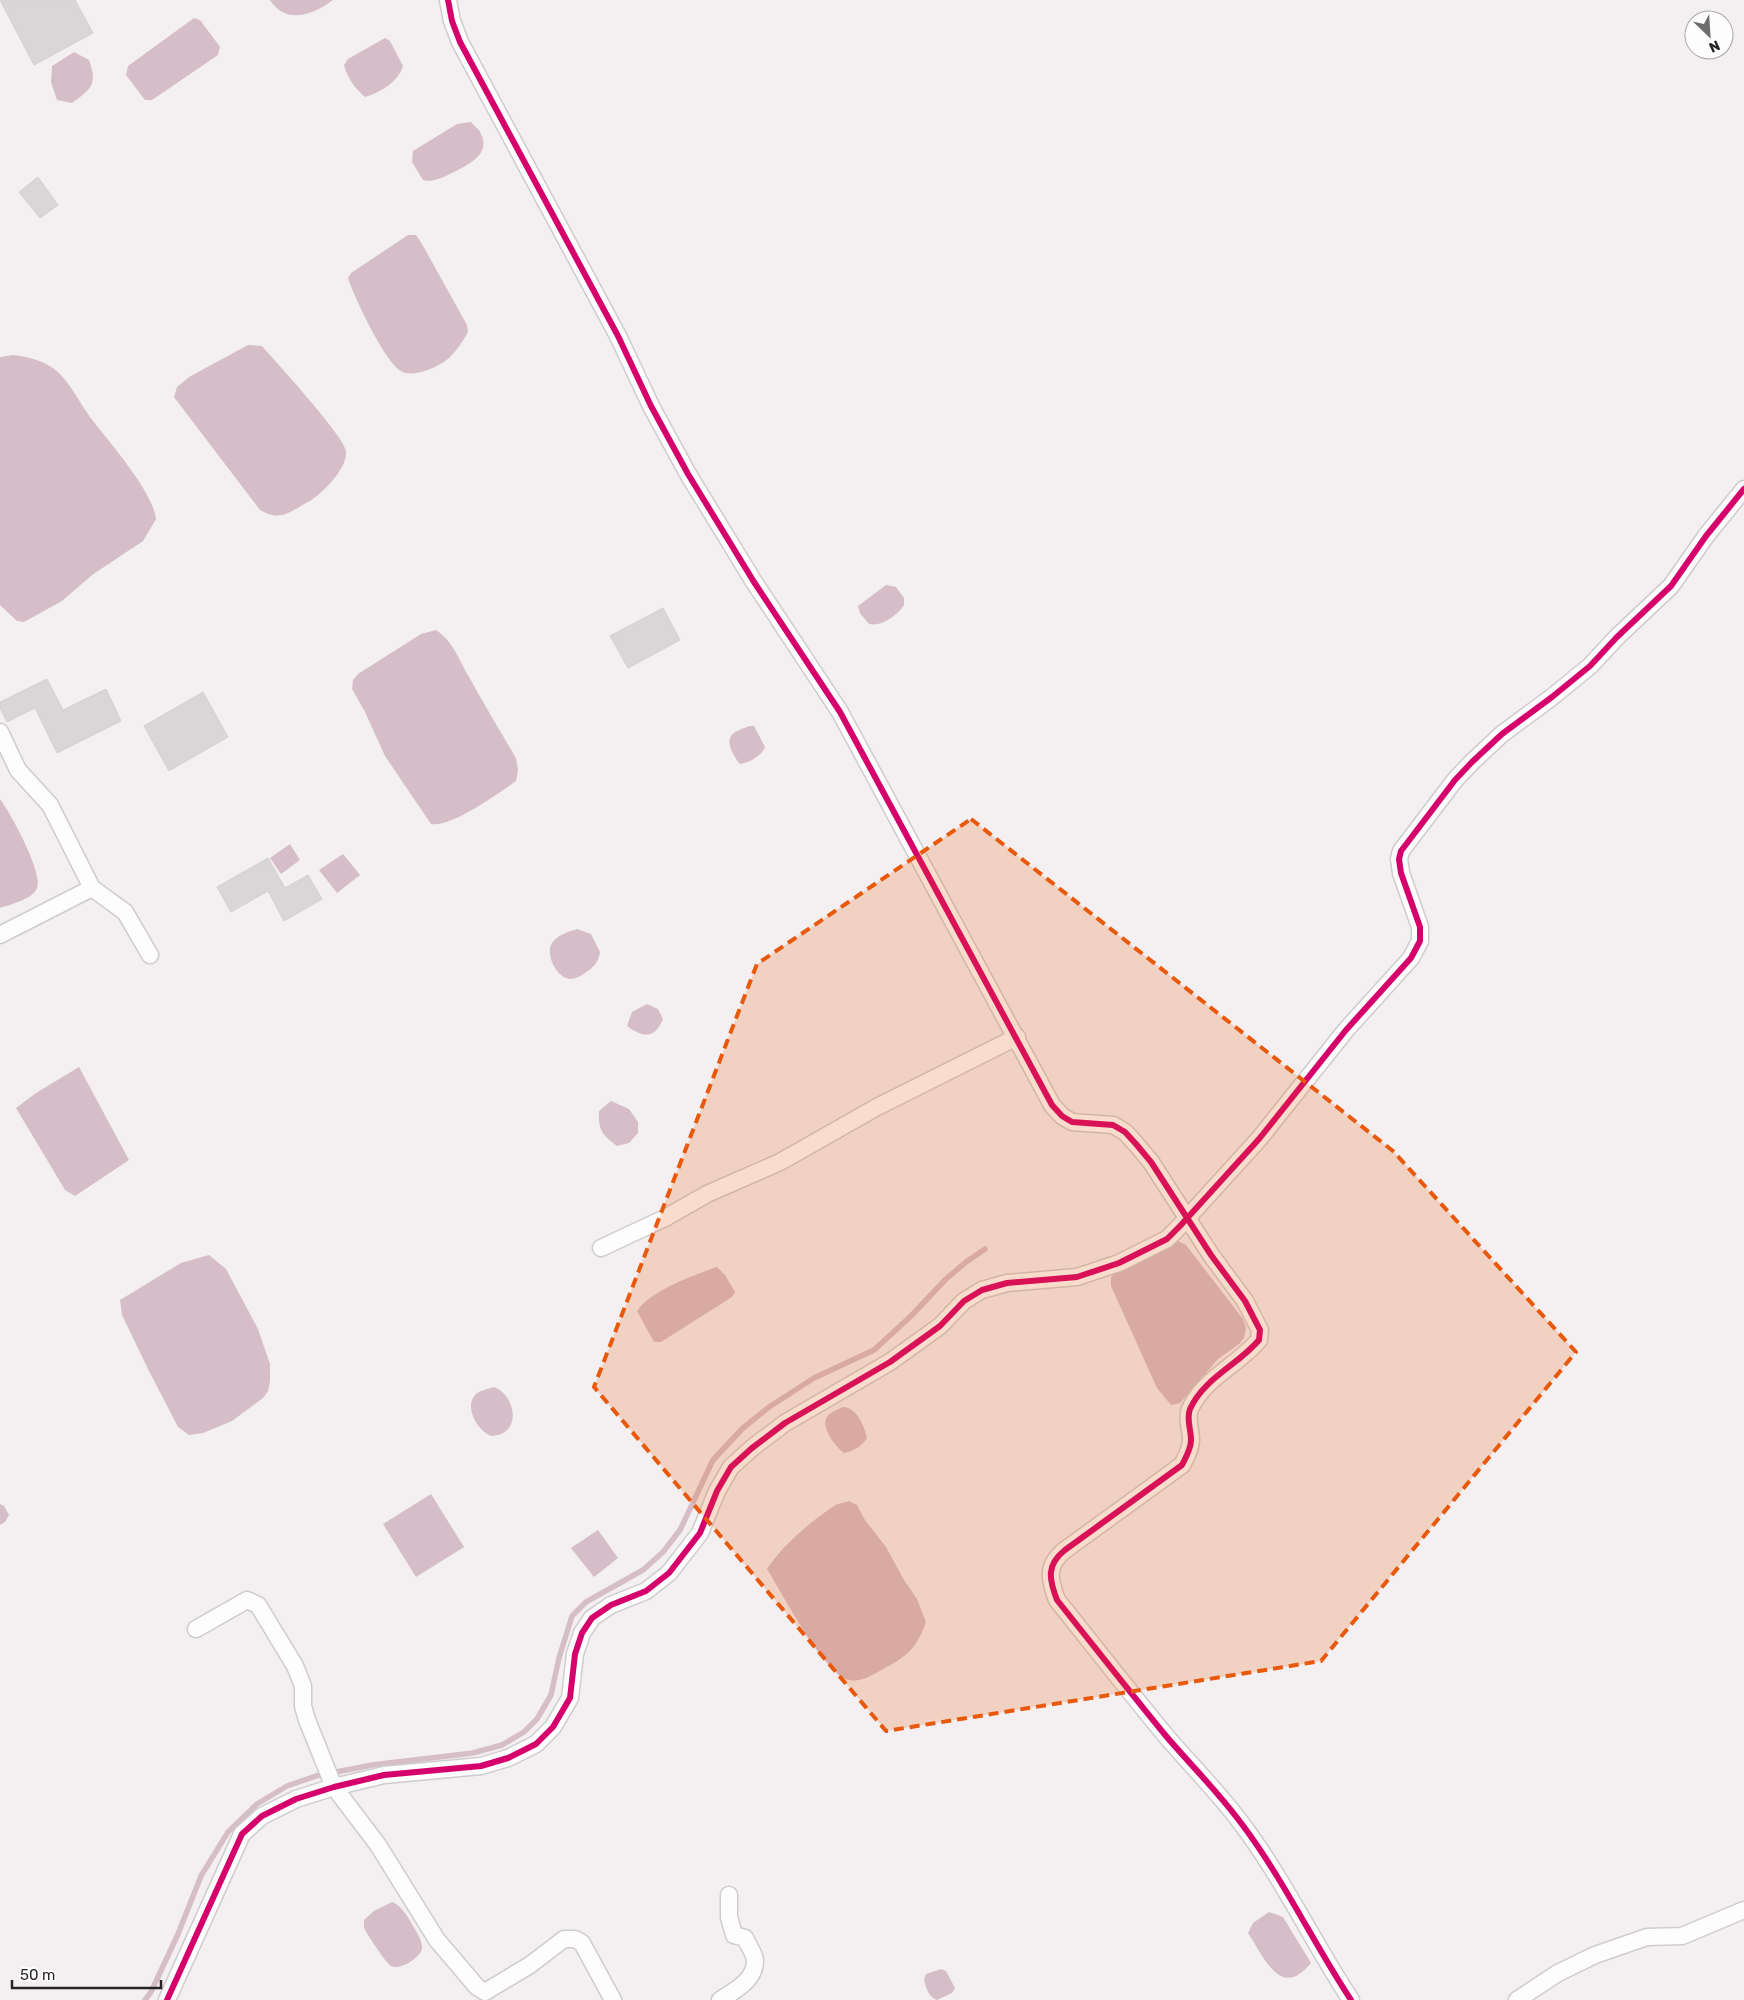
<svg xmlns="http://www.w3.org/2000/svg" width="1744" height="2000" viewBox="0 0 1744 2000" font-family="Rubik,sans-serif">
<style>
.water{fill:#d5bec8}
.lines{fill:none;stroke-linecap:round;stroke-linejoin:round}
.stream{stroke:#d5bec8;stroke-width:5.5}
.building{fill:#d9d6d7;stroke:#d3d0d1}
.minor-casing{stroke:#cfcccd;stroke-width:19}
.minor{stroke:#fdfdfd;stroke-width:16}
.cycleway-casing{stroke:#fefdfd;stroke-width:9}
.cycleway{stroke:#d6006c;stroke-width:6}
.marked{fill:#e8590c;fill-opacity:0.2;stroke:#e8590c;stroke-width:4;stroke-dasharray:10 6;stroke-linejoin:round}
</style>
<rect width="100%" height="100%" fill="#f4eff1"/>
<!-- water -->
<g class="water">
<path d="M270,0H333C313,15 286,25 270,0Z"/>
<polygon points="194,18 200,20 220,47 218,55 152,100 145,100 126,75 128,66"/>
<path d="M385,38L390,41L403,66C398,82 381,92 365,97C355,89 347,77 344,65L348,59Z"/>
<path d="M74,52L89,60C98,85 91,89 72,103L57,100L51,82L52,66Z"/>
<path d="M471,122C474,126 480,130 481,134C491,154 469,164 456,171C445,176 435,183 423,180L412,162L413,151L457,124Z"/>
<path d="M408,235H416L422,244L467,325L468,332C463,341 457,350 450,357C441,366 413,379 401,371C385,362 354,297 348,278L351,273Z"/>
<path d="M248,345L262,346C276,362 344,436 346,451C348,468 322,494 308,502C289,512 281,522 260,510L174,397L177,387L189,377Z"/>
<path d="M13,355C30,357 46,361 59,373C71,385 80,403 90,417C108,441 153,491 156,519L143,541L92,575L62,601L24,622L17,621L0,605V357Z"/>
<path d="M886,585L896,587L904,598V605C898,615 881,627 869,624L860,613L858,606Z"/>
<path d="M436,630C453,641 459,660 469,677C484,704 500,731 516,758L518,770L516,781C499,793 451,828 431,824L385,756L365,712L352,689L353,680L358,674L421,634Z"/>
<path d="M750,726H754L765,747C762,756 749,763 740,764C735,758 726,745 731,736C734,731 744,728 750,726Z"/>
<path d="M0,799C10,812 44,874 37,888C32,900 11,904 0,908Z"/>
<polygon points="290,844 300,860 281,874 270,858"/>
<polygon points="343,854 360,875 337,893 319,870"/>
<path d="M577,929L591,934L600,952C598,963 594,967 585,973C581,976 575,979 570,979C557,978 546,956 551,945C556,935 568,932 577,929Z"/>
<path d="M647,1004L658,1009L663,1019C655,1039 643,1038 627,1026L632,1012Z"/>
<polygon points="79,1067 129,1160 75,1196 65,1190 16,1108 36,1093"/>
<path d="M611,1101L629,1109L638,1122V1133L629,1143L617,1146C602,1135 598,1130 599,1111Z"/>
<polygon points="1178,1241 1186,1245 1243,1319 1246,1328 1244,1338 1239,1344 1218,1359 1180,1403 1171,1405 1157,1388 1111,1286 1111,1277 1117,1271 1172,1242"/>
<polygon points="209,1255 226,1269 258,1329 270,1364 270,1381 268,1391 263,1398 232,1421 203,1433 189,1435 178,1427 148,1369 122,1315 120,1300 181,1263"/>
<path d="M717,1267L725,1275L735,1292L732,1297L661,1342H654L637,1311C650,1291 694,1275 717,1267Z"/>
<path d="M494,1387C516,1395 523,1435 491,1436C478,1431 464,1408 475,1395C480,1390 488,1389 494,1387Z"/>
<path d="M843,1407C857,1408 864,1425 867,1438C862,1446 854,1451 844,1453C836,1447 822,1429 826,1419C829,1412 837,1410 843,1407Z"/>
<polygon points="431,1494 464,1547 416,1577 383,1524"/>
<path d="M849,1501L857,1505L865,1520L886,1547L904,1580L917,1599L926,1622C917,1647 908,1656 885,1668C874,1674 861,1683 849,1680C825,1676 781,1591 767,1569C782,1546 811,1521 834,1506C838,1503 844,1503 849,1501Z"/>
<polygon points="0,1504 4,1506 9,1515 5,1522 0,1525"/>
<polygon points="598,1530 618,1558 594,1577 571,1548"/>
<path d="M392,1902C401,1905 408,1917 412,1924C416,1932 423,1940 422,1949C420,1958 399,1971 391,1966C385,1962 367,1934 364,1928C364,1926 364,1923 364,1920L374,1911Z"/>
<path d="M1269,1912L1283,1917L1311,1963C1281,2000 1265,1959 1248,1933L1253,1923Z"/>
<path d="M941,1969L946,1971L955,1988L952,1993L937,2000C928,1997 926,1987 924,1980L926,1974Z"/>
</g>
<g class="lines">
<!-- stream -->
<polyline class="stream" points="145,2000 151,1992 178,1934 201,1876 228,1832 257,1804 287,1786 316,1776 372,1765 473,1753 502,1745 524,1732 537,1719 551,1695 559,1658 572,1616 586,1602 643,1570 663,1552 680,1530 713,1460 742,1429 769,1407 814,1378 874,1350 911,1316 946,1279 966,1262 985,1249"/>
</g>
<!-- building -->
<g class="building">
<polygon points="0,0 75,0 93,33 34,65"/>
<polygon points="38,177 58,205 40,218 19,192"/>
<polygon points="663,608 680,640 628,668 610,636"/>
<polygon points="47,679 63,710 106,689 121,721 57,753 35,708 7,722 0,708 0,702"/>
<polygon points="203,692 228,737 169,771 144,726"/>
<polygon points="268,858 285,888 308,875 322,899 284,921 268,891 231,912 217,887"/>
</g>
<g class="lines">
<!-- minor casing -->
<g class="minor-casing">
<g id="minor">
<path d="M448,0L452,21L460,42L618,336L651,406L688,474L754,582L840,712L1052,1105L1062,1116L1072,1122L1113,1125L1125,1132L1136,1144L1151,1162L1211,1255L1245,1301L1260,1330L1259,1340C1238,1365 1204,1378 1190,1409C1186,1419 1191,1429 1191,1440C1191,1449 1186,1457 1182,1465L1065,1550C1046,1565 1049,1579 1057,1600C1093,1645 1129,1691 1166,1736C1190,1764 1216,1790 1238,1819C1282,1876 1312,1941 1351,2000"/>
<polyline points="0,732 18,770 50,805 92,888 125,912 150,955"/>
<polyline points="0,935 92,888"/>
<polyline points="601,1248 665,1218 707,1194 780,1162 877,1107 1017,1037"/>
<polyline points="196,1629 247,1600 258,1605 295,1666 303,1686 303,1706 307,1720 334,1787 378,1845 437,1940 477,1987 485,1992 530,1965 564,1939 575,1939 582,1943 613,2000"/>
<polyline points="167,2000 242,1834 262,1816 296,1799 334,1787 384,1775 481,1766 508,1758 536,1744 553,1727 570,1698 575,1654 582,1633 592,1618 611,1605 646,1591 669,1573 700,1533 717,1491 731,1467 752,1448 785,1423 890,1362 940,1326 964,1301 982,1290 1007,1283 1077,1277 1119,1263 1167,1239 1180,1226 1259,1139 1346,1030 1411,958 1420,941 1420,927 1401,873 1399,859 1401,851 1455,780 1472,762 1502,734 1552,697 1590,666 1617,637 1671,586 1706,536 1744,489"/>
<path d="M720,2000C734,1991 756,1980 755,1960C754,1953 748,1945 745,1938L734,1935L729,1917V1895"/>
<polyline points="1517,2000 1558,1973 1595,1955 1647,1937 1682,1936 1744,1910"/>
</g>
</g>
<!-- minor -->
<use href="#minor" class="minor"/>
<!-- cycleway casing -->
<g class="cycleway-casing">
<g id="cycleway">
<path d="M448,0L452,21L460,42L618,336L651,406L688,474L754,582L840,712L1052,1105L1062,1116L1072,1122L1113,1125L1125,1132L1136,1144L1151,1162L1211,1255L1245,1301L1260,1330L1259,1340C1238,1365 1204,1378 1190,1409C1186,1419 1191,1429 1191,1440C1191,1449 1186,1457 1182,1465L1065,1550C1046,1565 1049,1579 1057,1600C1093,1645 1129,1691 1166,1736C1190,1764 1216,1790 1238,1819C1282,1876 1312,1941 1351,2000"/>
<polyline points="167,2000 242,1834 262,1816 296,1799 334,1787 384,1775 481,1766 508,1758 536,1744 553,1727 570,1698 575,1654 582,1633 592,1618 611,1605 646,1591 669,1573 700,1533 717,1491 731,1467 752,1448 785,1423 890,1362 940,1326 964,1301 982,1290 1007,1283 1077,1277 1119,1263 1167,1239 1180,1226 1259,1139 1346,1030 1411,958 1420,941 1420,927 1401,873 1399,859 1401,851 1455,780 1472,762 1502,734 1552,697 1590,666 1617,637 1671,586 1706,536 1744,489"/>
</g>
</g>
<!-- cycleway -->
<use href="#cycleway" class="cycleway"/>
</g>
<!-- marked area -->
<path class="marked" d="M971,819L1393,1151L1576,1352L1321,1661L886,1731L594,1387L757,964Z"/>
<!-- north arrow -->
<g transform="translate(1709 35) rotate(155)"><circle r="24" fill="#fefdfd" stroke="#a8a7a7"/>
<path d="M0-4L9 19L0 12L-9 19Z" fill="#6f6c6d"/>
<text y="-8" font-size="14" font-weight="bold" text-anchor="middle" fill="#282526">N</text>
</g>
<!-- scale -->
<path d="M12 1980v8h149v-8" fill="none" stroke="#282526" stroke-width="2.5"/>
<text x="20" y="1980" font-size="15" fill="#282526" stroke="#fefdfd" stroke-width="4" paint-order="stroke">50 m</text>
</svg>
